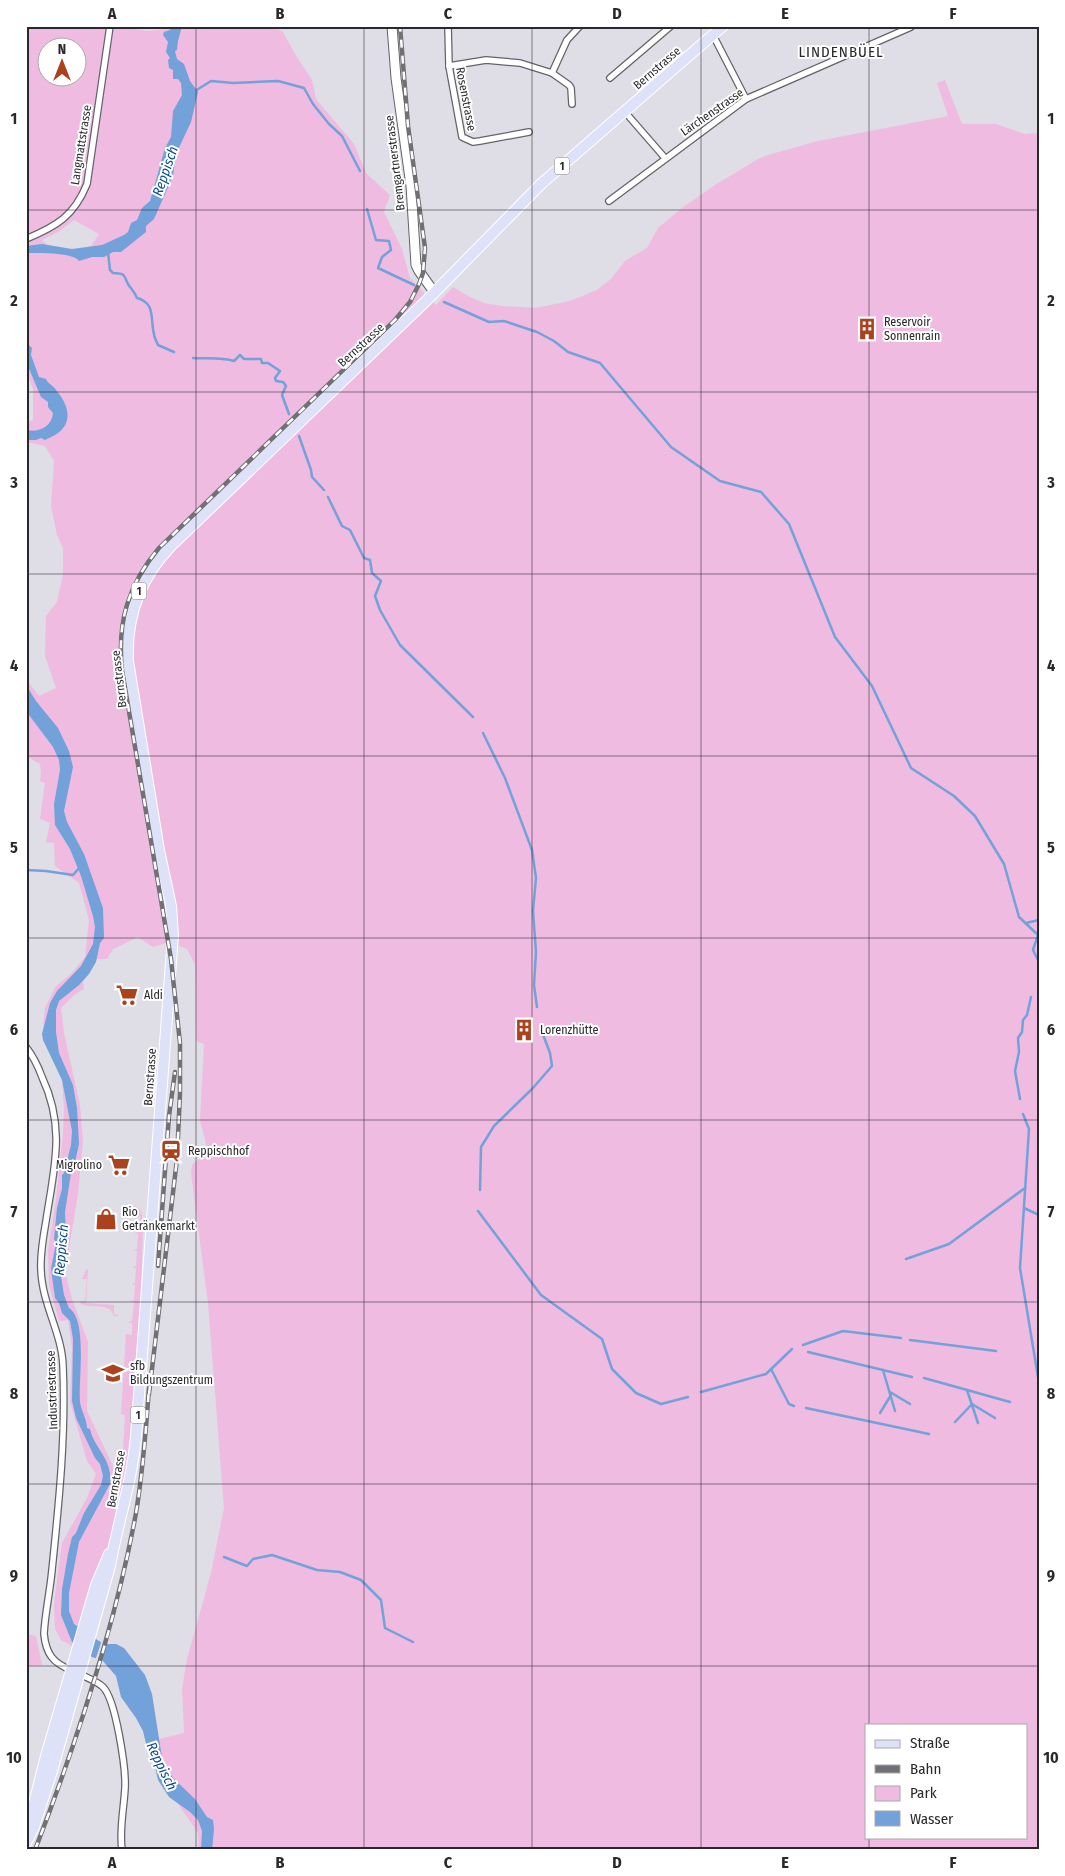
<svg xmlns="http://www.w3.org/2000/svg" width="1065" height="1876" viewBox="0 0 1065 1876" font-family="'Fira Sans Condensed',sans-serif">
<style>
.green{fill:#efbbe0;fill-rule:evenodd}
.water{fill:#73a1da}
.pier{fill:#dfdde6}
.lines{fill:none;stroke-linecap:round;stroke-linejoin:round}
.stream{stroke:#73a1da;stroke-width:2.5}
.minor-casing{stroke:#64636a;stroke-width:8}
.secondary-casing{stroke:#64636a;stroke-width:11}
.primary-casing{stroke:#fff;stroke-width:12}
.minor{stroke:#fff;stroke-width:5.5}
.secondary{stroke:#fff;stroke-width:9}
.primary{stroke:#dde2f8;stroke-width:10}
.rail-casing{stroke:#717075;stroke-width:4.5}
.rail{stroke:#fff;stroke-width:2.5;stroke-dasharray:8;stroke-linecap:butt}
.grid{fill:none;stroke:#29282b;stroke-width:1;stroke-opacity:0.55}
.labels{text-anchor:middle;stroke-width:4;stroke-linejoin:round;paint-order:stroke}
.shield{fill:#fff;stroke:#69686b;stroke-width:1}
.shield-label{font-size:11px;font-weight:bold;fill:#29282b}
.street-label{font-size:12px;fill:#29282b;stroke:#fff}
.poi-label{font-size:12px;fill:#29282b;stroke:#fff;text-anchor:start}
.water-label{font-size:14px;font-style:italic;fill:#084b8f;stroke:#fff}
.quarter-label{font-size:15px;letter-spacing:1px;fill:#29282b;stroke:#fff}
.neatline{fill:none;stroke:#29282b;stroke-width:2}
.grid-label{font-size:16px;text-anchor:middle;font-weight:bold;fill:#29282b}
</style>
<rect width="100%" height="100%" fill="#dfdde6"/>
<!-- green -->
<g class="green">
<path d="M26,26H114L147,31L169,29L170,26H272L283,32L295,54L312,80L316,99L354,144L366,173L390,195L384,212L402,249L410,278L436,305L453,287L468,296L484,303L502,306L535,308L570,301L597,290L611,279L625,261L647,248L658,228L682,208L715,185L758,159L768,155L818,141L948,116L937,83L945,80L962,124H996L1025,134L1039,133V1850H199L198,1833L165,1785L151,1741L184,1733L182,1689L187,1659L211,1573L224,1508L208,1303L191,1173L192,1165L208,1151L200,1121L204,1044L196,1041L195,964L187,949L170,942L153,947L138,937L113,949L107,959H97L83,982L84,989L74,995L61,1008L64,1033L80,1105L83,1141L78,1194L65,1272L72,1299L88,1342L87,1411L114,1468L122,1467L125,1415L121,1414L126,1334L132,1335V1323L127,1322L132,1321L134,1302L129,1301L134,1300L135,1285L131,1284L135,1283L136,1268L132,1267L136,1266L137,1251L133,1250L137,1249L138,1234L134,1233L139,1232L140,1217L136,1216L135,1211H132L134,1206C142,1207 142,1216 143,1223L141,1297L128,1463L120,1507L110,1541L72,1646L61,1640L55,1629L54,1605L59,1564L62,1543L87,1498L96,1474L87,1461L70,1402L72,1347L68,1320L59,1321L49,1285L48,1250L56,1200L63,1134L64,1110L62,1080L48,1047L43,1027L45,1008L56,986L71,974L85,957L89,920L79,883L55,866L54,843L46,842L50,823L40,819L45,783L40,781L41,773L40,764L26,756V679L39,696L56,688L45,656L46,616L57,602L63,574V548L57,535L51,506L54,461L45,446L26,442V422L33,420V389L26,372ZM48,48H78V78H48ZM74,220L99,234L91,246L57,254L42,240L60,231ZM866,1725H1026V1837H866Z"/>
<path d="M88,1269L86,1303L114,1305V1314L119,1315L118,1316H114L111,1310C101,1304 91,1308 81,1304L80,1301H85L87,1279H82L86,1270Z"/>
<polygon points="26,1634 36,1636 42,1665 26,1666"/>
</g>
<!-- water -->
<g class="water">
<path d="M171,26H182L178,41L177,50L175,51L177,59L184,64L190,81L198,92L191,122L176,154L173,176L154,219L146,226V232L121,252H113L104,257H92L79,261C73,252 38,253 26,253V246L42,244L72,249L102,245L124,235L128,232L131,223L137,220L142,208L150,201L152,194L165,148L171,137L173,111L182,95L181,83L178,79H173V70L169,68L168,60L170,58L166,52L168,42L163,35L164,32L170,30Z"/>
<path d="M26,342L32,348L31,355L39,377L46,379C48,384 53,385 56,390C68,404 75,423 55,435C52,437 48,438 45,440L41,438L36,440H26V430C38,433 52,427 53,413L48,407V402L41,397L27,364Z"/>
<path d="M26,685L36,701L58,728L69,751L73,767L64,811L67,822L84,854L103,908L104,938L100,943L96,962L89,974L79,985L59,1001L56,1010V1032L59,1053L73,1085L77,1108L79,1144L73,1171L71,1173L65,1212L66,1237L62,1249L60,1270L64,1295L69,1308C88,1320 78,1381 80,1402C81,1411 87,1419 87,1428L90,1429C94,1449 113,1458 110,1484L79,1542L69,1593V1611L74,1624L99,1641L105,1644H116L124,1648L145,1675L152,1694L163,1764L173,1778L195,1799L207,1817L213,1820L214,1829L212,1850H201L202,1831L198,1820L190,1812L169,1797L158,1780L153,1758L147,1748L143,1731L136,1718L121,1697L116,1676L102,1660L92,1657L72,1642L61,1615L62,1589L68,1554L72,1537L76,1533L84,1513L101,1485L103,1476L100,1464L95,1458L76,1418L72,1401L73,1339L70,1321L62,1313L59,1303L55,1298L51,1269L56,1243L54,1239L57,1208L62,1189V1175L64,1173L71,1145L72,1131L62,1080L43,1040L42,1034L50,1003L57,991L81,966L93,944L95,927L93,916L81,876L70,849L55,825L54,804L60,770L59,760L53,747L26,711Z"/>
</g>
<!-- pier -->
<polygon class="pier" points="102,1640 107,1642 100,1663 99,1663 95,1661"/>
<g class="lines">
<!-- stream -->
<g class="stream">
<polyline points="195,91 211,81 233,83 278,81 304,88 313,104 329,124 342,136 360,171"/>
<polyline points="367,209 376,240 389,241 391,250 382,257 378,268 414,285"/>
<path d="M108,252L110,270L113,273C126,274 123,274 128,284C131,289 135,292 137,298C156,303 150,319 154,334C154,338 157,342 158,345L174,352"/>
<polyline points="444,302 489,322 504,321 537,332 554,341 568,352 600,363 671,447 720,481 761,492 789,524 835,637 872,686 911,768 954,796 975,816 1004,864 1019,917 1038,935 1033,950 1039,962"/>
<path d="M193,358C208,359 221,357 234,361L240,355L244,359H261L262,363H268L280,371L275,378L276,381L283,382L286,386L282,395L289,414"/>
<polyline points="299,436 311,470 312,477 324,490"/>
<polyline points="328,497 342,526 350,530 364,558 370,560 372,573 381,581 375,596 380,610 400,645 473,717"/>
<polyline points="483,733 505,778 532,850 536,878 533,911 536,952 534,985 537,1007"/>
<polyline points="26,870 46,871 73,875 80,867"/>
<polyline points="1026,923 1039,920"/>
<polyline points="1020,1099 1015,1071 1019,1052 1018,1038 1022,1032 1023,1020 1027,1015 1031,997"/>
<polyline points="1023,1114 1029,1129 1020,1268 1038,1377"/>
<polyline points="480,1190 481,1147 494,1126 532,1089 552,1066 550,1053 542,1032 542,1026"/>
<polyline points="1024,1208 1039,1215"/>
<polyline points="478,1211 541,1295 602,1339 612,1369 636,1393 661,1404 688,1397"/>
<polyline points="906,1259 949,1244 1025,1188"/>
<polyline points="910,1340 996,1351"/>
<polyline points="803,1345 843,1331 901,1338"/>
<polyline points="808,1352 912,1377"/>
<polyline points="771,1369 789,1404 794,1406"/>
<polyline points="883,1370 895,1411"/>
<polyline points="924,1378 1010,1402"/>
<polyline points="967,1390 978,1423"/>
<polyline points="701,1392 766,1374 792,1349"/>
<polyline points="890,1392 910,1404"/>
<polyline points="806,1408 929,1434"/>
<polyline points="880,1413 891,1395"/>
<polyline points="955,1422 972,1404 995,1418"/>
<polyline points="224,1557 247,1566 253,1559 272,1555 317,1570 340,1572 361,1580 381,1600 385,1628 413,1642"/>
</g>
<!-- minor casing -->
<g class="minor-casing">
<g id="minor">
<polyline points="448,26 449,66 462,137 473,142 480,141 529,132"/>
<polyline points="713,35 746,99"/>
<polyline points="449,66 486,60 520,63 552,73 569,85 571,88 572,104"/>
<polyline points="552,73 567,40 580,26"/>
<polyline points="610,78 671,26"/>
<polyline points="625,112 665,158"/>
<polyline points="609,201 746,99 911,27"/>
<path d="M26,239C57,226 74,216 87,184L110,26"/>
<path d="M26,1047C33,1056 38,1066 42,1077C66,1128 54,1168 46,1221C43,1238 40,1254 41,1270C42,1304 62,1333 63,1366C66,1435 59,1502 52,1570C50,1592 45,1613 44,1634C46,1654 53,1663 71,1670"/>
<path d="M80,1674C87,1678 97,1681 103,1687C116,1700 126,1769 125,1788C124,1808 119,1830 122,1850"/>
</g>
</g>
<!-- secondary casing -->
<g class="secondary-casing">
<polyline id="secondary" points="392,26 396,78 411,186 416,265 419,271 434,292"/>
</g>
<!-- primary casing -->
<g class="primary-casing">
<g id="primary">
<polyline points="28,1827 46,1756 96,1585 109,1554"/>
<path d="M26,1843L34,1827L52,1771L110,1566C118,1521 132,1482 136,1436L173,935L171,906L159,850L128,661C126,617 140,578 171,546L426,301L541,184L723,26"/>
</g>
</g>
<!-- minor -->
<use href="#minor" class="minor"/>
<!-- secondary -->
<use href="#secondary" class="secondary"/>
<!-- primary -->
<use href="#primary" class="primary"/>
<!-- rail casing -->
<g class="rail-casing">
<g id="rail">
<polyline points="158,1266 169,1116 175,1072"/>
<path d="M149,1394L177,1159L180,1093V1043L171,959L122,670C117,622 128,585 159,548L395,320L410,302L419,284L423,273L425,248L408,126L400,26"/>
<path d="M35,1850C77,1741 115,1627 136,1513C143,1471 146,1430 149,1388"/>
</g>
</g>
<!-- rail -->
<use href="#rail" class="rail"/>
</g>
<!-- grid -->
<path class="grid" d="M196,26V1850M364,26V1850M532,26V1850M701,26V1850M869,26V1725M26,210H1039M26,392H1039M26,574H1039M26,756H1039M26,938H1039M26,1120H1039M26,1302H1039M26,1484H1039M26,1666H1039M869,1837V1850"/>
<!-- icons -->
<defs>
<g id="building-bare" transform="scale(1.725)"><path d="M-4-6H4V6H1V3H-1V6H-4ZM-2.5-4.3h1.7v1.8h-1.7ZM.8-4.3h1.7v1.8H.8ZM-2.5-1h1.7V.8h-1.7ZM.8-1h1.7V.8H.8Z" fill="#a9421d" stroke="#fff" stroke-width="2.5" paint-order="stroke"/></g>
<g id="supermarket-bare" transform="scale(1.725)"><path d="M-6-5.5h2.5l.6 2H6L4.5 2H-2.5L-4.4-4H-6ZM-1.5 3.2a1.3 1.3 0 1 0 .1 0ZM3 3.2a1.3 1.3 0 1 0 .1 0Z" fill="#a9421d" stroke="#fff" stroke-width="2.5" paint-order="stroke"/></g>
<g id="station-bare" transform="scale(1.725)"><path d="M-3-6H3Q5-6 5-4V2Q5 4 3 4L4.5 6H3L1.5 4h-3L-3 6H-4.5L-3 4Q-5 4-5 2V-4Q-5-6-3-6ZM-3.5-4v3h7v-3ZM-3.5 1v1.5H-2V1ZM2 1v1.5H3.5V1Z" fill="#a9421d" stroke="#fff" stroke-width="2.5" paint-order="stroke"/></g>
<g id="shop-bare" transform="scale(1.725)"><path d="M-5-2.5h2.3a2.7 3.5 0 0 1 5.4 0H5L5.5 6h-11ZM-1.5-2.5h3a1.5 2.3 0 0 0-3 0Z" fill="#a9421d" stroke="#fff" stroke-width="2.5" paint-order="stroke"/></g>
<g id="school-bare" transform="scale(1.725)"><path d="M0-5L7-2L0 1L-7-2ZM-4 1L0 2.5L4 1V4Q0 6-4 4Z" fill="#a9421d" stroke="#fff" stroke-width="2.5" paint-order="stroke"/></g>
</defs>
<g fill-rule="evenodd">
<use href="#building-bare" x="867" y="329"/>
<use href="#supermarket-bare" x="127" y="995"/>
<use href="#building-bare" x="524" y="1030"/>
<use href="#station-bare" x="171" y="1151"/>
<use href="#supermarket-bare" x="119" y="1165"/>
<use href="#shop-bare" x="106" y="1219"/>
<use href="#school-bare" x="113" y="1373"/>
</g>
<g class="labels">
<!-- shield labels -->
<g class="shield">
<rect x="554.5" y="157.5" width="15" height="17" rx="4"/>
<rect x="131.5" y="582.5" width="15" height="17" rx="4"/>
<rect x="130.5" y="1406.5" width="15" height="17" rx="4"/>
</g>
<g class="shield-label">
<text x="562" y="170">1</text>
<text x="139" y="595">1</text>
<text x="138" y="1419">1</text>
</g>
<!-- street labels -->
<g class="street-label">
<text transform="translate(657 68) rotate(-41)" y="4">Bernstrasse</text>
<text transform="translate(466 99) rotate(79)" y="4">Rosenstrasse</text>
<text transform="translate(712 112) rotate(-35)" y="4">Lärchenstrasse</text>
<text transform="translate(81 145) rotate(-81)" y="4">Langmattstrasse</text>
<text transform="translate(395 163) rotate(-97)" y="4">Bremgartnerstrasse</text>
<text transform="translate(361 345) rotate(-43)" y="4">Bernstrasse</text>
<text transform="translate(119 679) rotate(-97)" y="4">Bernstrasse</text>
<text transform="translate(150 1077) rotate(-86)" y="4">Bernstrasse</text>
<text transform="translate(52 1390) rotate(-92)" y="4">Industriestrasse</text>
<text transform="translate(116 1479) rotate(-80)" y="4">Bernstrasse</text>
</g>
<!-- poi labels -->
<g class="poi-label">
<text x="884" y="326">Reservoir<tspan x="884" dy="14">Sonnenrain</tspan></text>
<text x="144" y="999">Aldi</text>
<text x="540" y="1034">Lorenzhütte</text>
<text x="188" y="1155">Reppischhof</text>
<text x="102" y="1169" text-anchor="end">Migrolino</text>
<text x="122" y="1216">Rio<tspan x="122" dy="14">Getränkemarkt</tspan></text>
<text x="130" y="1370">sfb<tspan x="130" dy="14">Bildungszentrum</tspan></text>
</g>
<!-- water labels -->
<g class="water-label">
<text transform="translate(165 171) rotate(-71)" y="5">Reppisch</text>
<text transform="translate(61 1250) rotate(-85)" y="5">Reppisch</text>
<text transform="translate(162 1766) rotate(64)" y="5">Reppisch</text>
</g>
<!-- quarter labels -->
<g class="quarter-label">
<text x="841" y="57">LINDENBÜEL</text>
</g>
</g>
<!-- border -->
<rect width="1065" height="1876" fill="none" stroke="#ffffff" stroke-width="55"/>
<!-- legend -->
<rect x="865" y="1724" width="162" height="115" fill="#ffffff" stroke="#a9a9aa"/>
<rect x="875" y="1740" width="25" height="8" fill="#dde2f8" stroke="#a9a9aa"/>
<text x="910" y="1748" font-size="15" fill="#29282b">Straße</text>
<rect x="875" y="1765" width="25" height="8" fill="#717075" stroke="#a9a9aa"/>
<text x="910" y="1774" font-size="15" fill="#29282b">Bahn</text>
<rect x="875" y="1786" width="25" height="15" fill="#efbbe0" stroke="#a9a9aa"/>
<text x="910" y="1798" font-size="15" fill="#29282b">Park</text>
<rect x="875" y="1811" width="25" height="15" fill="#73a1da" stroke="#a9a9aa"/>
<text x="910" y="1824" font-size="15" fill="#29282b">Wasser</text>
<!-- north arrow -->
<g transform="translate(62 62)"><circle r="24" fill="#ffffff" stroke="#a9a9aa"/>
<path d="M0-4L9 19L0 12L-9 19Z" fill="#a9421d"/>
<text y="-8" font-size="14" font-weight="bold" text-anchor="middle" fill="#29282b">N</text>
</g>
<rect x="28" y="28" width="1010" height="1820" class="neatline"/>
<g class="grid-label">
<text x="112" y="19">A</text>
<text x="280" y="19">B</text>
<text x="448" y="19">C</text>
<text x="617" y="19">D</text>
<text x="785" y="19">E</text>
<text x="953" y="19">F</text>
<text x="14" y="124">1</text>
<text x="1051" y="124">1</text>
<text x="14" y="306">2</text>
<text x="1051" y="306">2</text>
<text x="14" y="488">3</text>
<text x="1051" y="488">3</text>
<text x="14" y="671">4</text>
<text x="1051" y="671">4</text>
<text x="14" y="853">5</text>
<text x="1051" y="853">5</text>
<text x="14" y="1035">6</text>
<text x="1051" y="1035">6</text>
<text x="14" y="1217">7</text>
<text x="1051" y="1217">7</text>
<text x="14" y="1399">8</text>
<text x="1051" y="1399">8</text>
<text x="14" y="1581">9</text>
<text x="1051" y="1581">9</text>
<text x="14" y="1763">10</text>
<text x="1051" y="1763">10</text>
<text x="112" y="1868">A</text>
<text x="280" y="1868">B</text>
<text x="448" y="1868">C</text>
<text x="617" y="1868">D</text>
<text x="785" y="1868">E</text>
<text x="953" y="1868">F</text>
</g>
</svg>
